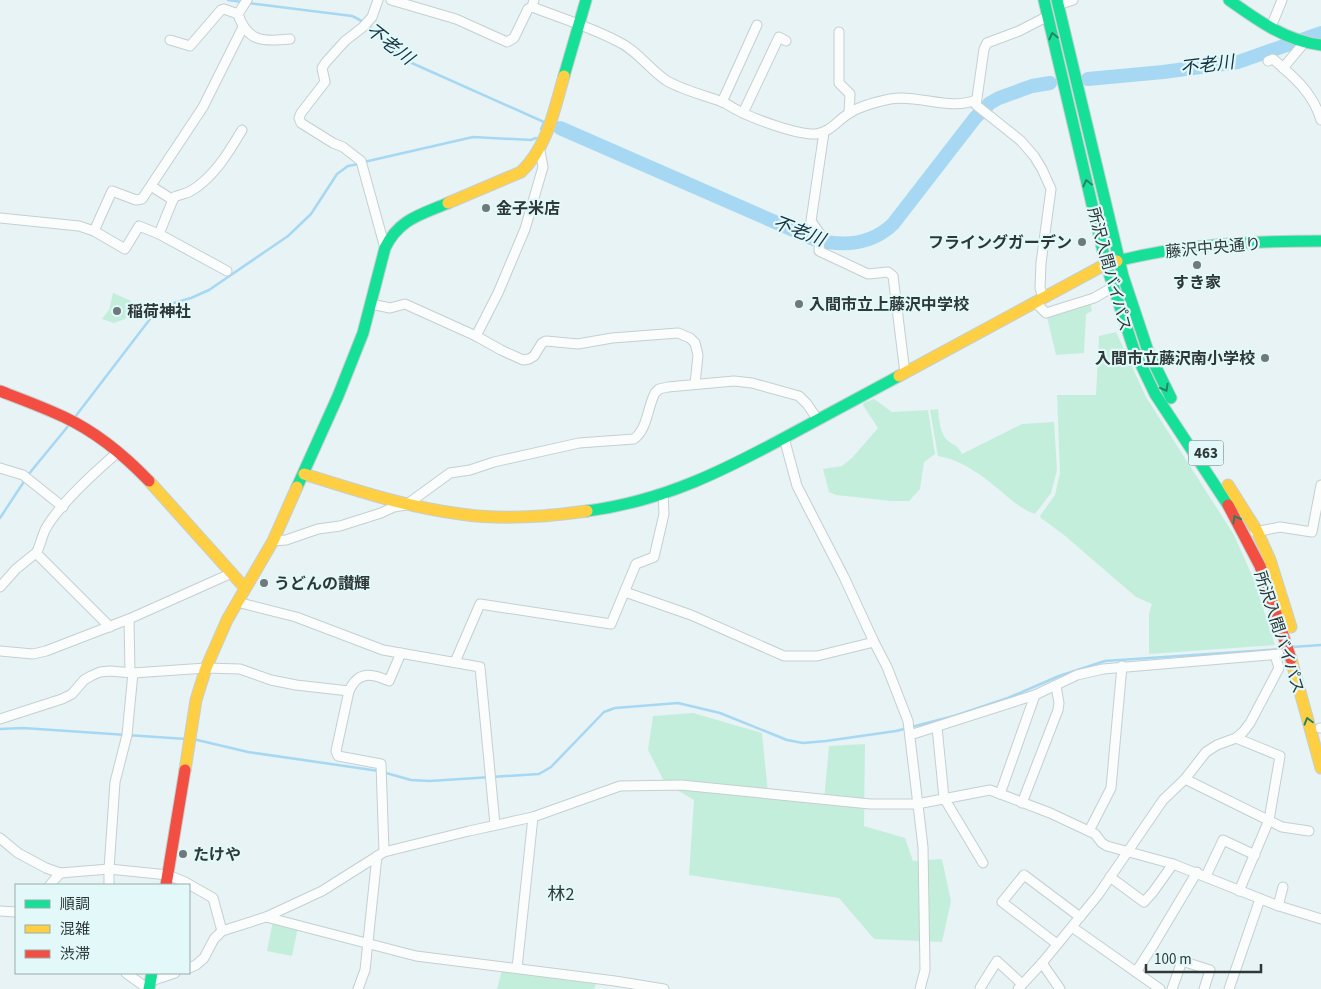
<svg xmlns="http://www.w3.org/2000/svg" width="1321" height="989" viewBox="0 0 1321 989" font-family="'Source Sans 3','Noto Sans JP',sans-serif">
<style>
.green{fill:#c4eedc}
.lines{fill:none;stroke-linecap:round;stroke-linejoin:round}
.stream{stroke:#a7d8f3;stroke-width:2.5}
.river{stroke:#a7d8f3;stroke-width:14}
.street-casing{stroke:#c5cfd0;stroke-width:11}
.fast-casing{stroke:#c5cfd0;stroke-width:13}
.slow-casing{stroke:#c5cfd0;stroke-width:13}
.jam-casing{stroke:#c5cfd0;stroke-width:13}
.street{stroke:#fbfdfd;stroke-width:9}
.fast{stroke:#16e098;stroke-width:11}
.slow{stroke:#ffcf43;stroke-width:11}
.jam{stroke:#f24e42;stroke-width:11}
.oneway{stroke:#248463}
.poi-dot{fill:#6f797a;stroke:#e2f8f9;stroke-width:2}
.labels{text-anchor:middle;stroke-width:4.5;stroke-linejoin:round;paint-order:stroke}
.shield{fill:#e2f8f9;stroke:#657272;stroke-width:1}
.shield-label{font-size:15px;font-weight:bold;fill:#2f3838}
.poi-label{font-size:16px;font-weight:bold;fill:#2f3838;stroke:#e2f8f9;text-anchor:start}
.street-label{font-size:16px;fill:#2f3838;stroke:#e2f8f9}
.water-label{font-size:18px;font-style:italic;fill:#153343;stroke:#e2f8f9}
.neighbourhood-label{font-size:18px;fill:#2f3838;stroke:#e2f8f9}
</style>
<rect width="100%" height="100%" fill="#e7f3f4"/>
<!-- green -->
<g class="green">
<polygon points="113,293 131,301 125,319 114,323 102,319 109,310"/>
<polygon points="1090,303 1092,311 1086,314 1084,353 1056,355 1047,317 1049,314"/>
<polygon points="1116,332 1146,397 1234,535 1254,580 1275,645 1149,654 1149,614 1152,604 1136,597 1064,535 1041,518 1040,516 1055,495 1060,473 1057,395 1096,395 1099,336"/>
<polygon points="874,399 892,412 928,410 935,454 924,462 920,489 909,501 891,501 836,495 829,492 823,469 842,466 852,458 878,428 863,405 864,403"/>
<path d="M938,409C939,419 940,433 947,440C954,446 957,444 962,454L1022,424L1054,422L1057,470L1051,493L1035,514C1023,510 1012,501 1002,492C984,477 963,460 938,456L930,410Z"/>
<polygon points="693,713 762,733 768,793 824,801 829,746 865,744 864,826 905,838 913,861 942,859 951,901 942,942 874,939 839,898 689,875 694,800 665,783 648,750 653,716"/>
<polygon points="273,921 298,927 292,956 267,951"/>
<polygon points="502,970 597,982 594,989 497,989"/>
</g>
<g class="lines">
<!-- stream -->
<g class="stream">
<polyline points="228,0 243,2"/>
<path d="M248,3L352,16C373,25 387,46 405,60L544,122L541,129"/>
<polyline points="364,162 473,137 531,140 536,138"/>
<polyline points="75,417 150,319 160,310 174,303 191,298 209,290 288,236 311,214 337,174 348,166 359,164"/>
<polyline points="28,475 69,425"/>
<polyline points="0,518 25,480"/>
<polyline points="1292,647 1321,645"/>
<polyline points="0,729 23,728 186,739"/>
<polyline points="193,739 248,752 379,771 411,780 430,781 539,774 551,767 604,712 615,708 678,703 720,713 787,740 803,743 826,741 896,731 954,716 1008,698 1059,676 1105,661 1282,649"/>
</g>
<!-- river -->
<g class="river">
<polyline points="1088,79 1163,72 1238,62 1321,33"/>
<path d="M560,128L814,239C842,247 871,245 893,224L975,118L990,103L999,98L1032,86L1050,83"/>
</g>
<!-- street casing -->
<g class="street-casing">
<g id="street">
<path d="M247,0L238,14C247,42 264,42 290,39"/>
<polyline points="378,0 372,17 363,27 345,41 326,62 322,68 325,82 301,113 299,118 301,123 333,143 343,147 361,161 385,248"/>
<polyline points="391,0 456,19 507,42 514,38 528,9 532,7 534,0"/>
<polyline points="1058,5 1073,0"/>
<path d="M532,7C561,18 590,27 617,41C637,50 649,69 667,81C683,90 703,95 720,101C726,103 731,107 737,110C754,119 797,135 816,134C830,132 837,121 848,114C859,106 876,102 890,99C919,94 949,111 976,100"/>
<polyline points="1271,27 1282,0"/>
<polyline points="839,32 839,83 850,94 849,113"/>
<polyline points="170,40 190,46 221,10 224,9 238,14"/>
<path d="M1268,61L1273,59C1294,77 1313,93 1321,120"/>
<polyline points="1283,68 1304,43"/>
<polyline points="722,102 757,25"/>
<polyline points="743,113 779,37 786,41"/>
<polyline points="824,132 811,221 820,234 819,251 868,274 888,272 893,276 905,373"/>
<polyline points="151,186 173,200"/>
<polyline points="0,218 79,226 94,231 125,249 139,226 159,234"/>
<polyline points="94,231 112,191 136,200 142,199 203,107 243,27"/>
<path d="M227,271L159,234L174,197C179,195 184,194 189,192C213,179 229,152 242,130"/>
<polyline points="1043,297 1040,288 1041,263 1051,189 1042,169 1034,156 1021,141 976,105 984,49 987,43 1019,31 1048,16"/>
<polyline points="1035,302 1046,313 1094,298 1113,287"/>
<polyline points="371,304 390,308 405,304 476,336 501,350 523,360 529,359 534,356 542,343 546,341 578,344 612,338 678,333 690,338 695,343 698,355 695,384"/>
<polyline points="476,336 498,293 525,229 543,167 540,151"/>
<polyline points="784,438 797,486 844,577 874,642 887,667 908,721 923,847 925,970 920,989"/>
<polyline points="0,468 23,475 63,507"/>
<polyline points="1255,532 1280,527 1312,532 1321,485"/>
<path d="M273,541L286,540L318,529L340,526L381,513L394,507L406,505L450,473L470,470L494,462L579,443L634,439C648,428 647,408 655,393L659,389L668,387L734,381L752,383L799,396L807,404L818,420"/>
<path d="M37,552C40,545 42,537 45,530C59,504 95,472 118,452"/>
<polyline points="0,587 16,569 37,552 38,555 110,627"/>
<polyline points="625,592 691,615 784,656 817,656 874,642"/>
<polyline points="237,602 296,617 383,650 480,667 495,825"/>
<polyline points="129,619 130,673"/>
<polyline points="0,651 33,654 46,651 129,619 232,573"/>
<polyline points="455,662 480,604 611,624 636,564 654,557 664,514 663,493"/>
<polyline points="349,691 336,751 338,756 381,764 384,852"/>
<path d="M0,719L62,699L72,694L84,680L91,676L100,672L110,671L133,673L206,668L240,669L271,680L296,685L349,691C358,671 371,673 389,681L401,653"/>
<polyline points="937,727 944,798 983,863"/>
<polyline points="1320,728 1321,728"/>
<polyline points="910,735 1035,695 1077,675 1103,669 1280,654"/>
<polyline points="1236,738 1280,756 1269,820 1239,891"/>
<polyline points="1185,779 1282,827 1309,831"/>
<polyline points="1000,794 1035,695"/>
<polyline points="1022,803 1058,710 1059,703 1056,686"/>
<polyline points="1089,831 1111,788 1122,666"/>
<polyline points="0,838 18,853 46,868 60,873 109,869 168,875 185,882 213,898 222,931"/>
<polyline points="1206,876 1223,840 1255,855"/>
<polyline points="1110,877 1144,902 1153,892 1173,864"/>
<polyline points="50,885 60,873"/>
<polyline points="109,885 109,869 115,782 127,735 133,673"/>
<polyline points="1278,906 1283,887"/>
<polyline points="0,911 16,912"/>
<polyline points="266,917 416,956 615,981 664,989"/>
<polyline points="1072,927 1160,989"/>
<polyline points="1057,944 1002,902 1024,875 1080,917"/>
<polyline points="1042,963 1060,989"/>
<polyline points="189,968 196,965 204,958 214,939 222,931 266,917 322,891 384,852 469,831 533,817 620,786 681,785 870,804 917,804 990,790 1050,813 1095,834 1102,843 1107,846 1173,864 1276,905 1321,919"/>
<polyline points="517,968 533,817"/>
<polyline points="1136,972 1154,944 1197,872"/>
<polyline points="126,973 148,989"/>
<polyline points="151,981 175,973"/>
<polyline points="980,988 997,961 1022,984"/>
<polyline points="358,989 365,970 377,856"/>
<polyline points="1018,989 1042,963 1098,895 1163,800 1185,779 1206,752 1217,745 1236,738 1243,732 1250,723 1279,668 1275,655"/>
<polyline points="1172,989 1182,961 1210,970 1204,989"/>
<polyline points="1229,989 1260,899"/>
</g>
</g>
<!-- fast casing -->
<g class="fast-casing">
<g id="fast">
<polyline points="1044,0 1106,264 1134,350 1155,394 1228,505"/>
<polyline points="1057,0 1123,276 1148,351 1171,398"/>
<path d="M1229,0C1257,20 1286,41 1321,45"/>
<polyline points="564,76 586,0"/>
<path d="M1117,261C1184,244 1252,241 1321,241"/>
<path d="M297,487L338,396L363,333L385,248C399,219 420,215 448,203"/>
<path d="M587,511C665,501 727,469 795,432C830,413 864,395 899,376"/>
<polyline points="149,989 152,973"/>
</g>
</g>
<!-- slow casing -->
<g class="slow-casing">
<g id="slow">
<path d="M448,203L521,172C548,146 554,110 564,76"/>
<polyline points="899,376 1106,264 1117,261"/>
<path d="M304,474C355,490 406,507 460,514C502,520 545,517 587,511"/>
<polyline points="149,481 245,588"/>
<polyline points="1228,485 1257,531 1270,560 1291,627"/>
<polyline points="1291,659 1321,768"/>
<polyline points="185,770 196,700 206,668 227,620 273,541 297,487"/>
</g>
</g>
<!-- jam casing -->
<g class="jam-casing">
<g id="jam">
<path d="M0,391C21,399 43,407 64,417C96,432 125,456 149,481"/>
<polyline points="1228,505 1260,566 1291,659"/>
<polyline points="166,885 185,770"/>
</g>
</g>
<!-- street -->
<use href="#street" class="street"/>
<!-- fast -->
<use href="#fast" class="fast"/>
<!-- slow -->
<use href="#slow" class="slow"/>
<!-- jam -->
<use href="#jam" class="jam"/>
</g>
<!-- one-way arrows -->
<defs><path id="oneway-chevron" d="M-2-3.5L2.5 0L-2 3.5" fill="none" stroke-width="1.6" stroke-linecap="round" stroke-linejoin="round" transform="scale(1.25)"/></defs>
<g class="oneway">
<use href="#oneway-chevron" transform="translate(1053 36) rotate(-103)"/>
<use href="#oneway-chevron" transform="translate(1087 183) rotate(-103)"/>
<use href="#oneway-chevron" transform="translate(1165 388) rotate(61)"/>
<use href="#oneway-chevron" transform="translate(1236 519) rotate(-119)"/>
<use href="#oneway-chevron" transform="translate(1308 721) rotate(-106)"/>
</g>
<!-- markers -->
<g class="poi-dot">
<circle cx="486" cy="208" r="5"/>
<circle cx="1082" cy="242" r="5"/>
<circle cx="1197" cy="265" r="5"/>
<circle cx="799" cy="304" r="5"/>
<circle cx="117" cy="311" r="5"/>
<circle cx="1265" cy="358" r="5"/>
<circle cx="264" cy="583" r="5"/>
<circle cx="183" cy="854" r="5"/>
</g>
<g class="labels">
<!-- shield labels -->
<rect class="shield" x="1188.5" y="440.5" width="35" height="25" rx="4"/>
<g class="shield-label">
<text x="1206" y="458">463</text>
</g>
<!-- poi labels -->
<g class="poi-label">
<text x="496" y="214">金子米店</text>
<text x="1072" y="248" text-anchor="end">フライングガーデン</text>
<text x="1197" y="288" text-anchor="middle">すき家</text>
<text x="809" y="310">入間市立上藤沢中学校</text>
<text x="127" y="317">稲荷神社</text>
<text x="1255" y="364" text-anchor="end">入間市立藤沢南小学校</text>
<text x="274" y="589">うどんの讃輝</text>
<text x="193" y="860">たけや</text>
</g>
<!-- street labels -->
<g class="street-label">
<text transform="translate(1213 247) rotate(-5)" y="6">藤沢中央通り</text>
<text transform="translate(1110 269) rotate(75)" y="6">所沢入間バイパス</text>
<text transform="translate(1280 632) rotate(72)" y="6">所沢入間バイパス</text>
</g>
<!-- water labels -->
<g class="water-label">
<text transform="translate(390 44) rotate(38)" y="6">不老川</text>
<text transform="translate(1207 65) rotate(-7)" y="6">不老川</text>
<text transform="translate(799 231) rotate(21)" y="6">不老川</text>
</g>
<!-- neighbourhood labels -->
<g class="neighbourhood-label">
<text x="561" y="900">林2</text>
</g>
</g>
<!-- legend -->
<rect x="15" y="884" width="175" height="90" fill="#e2f8f9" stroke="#9aabac"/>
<rect x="25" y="900" width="25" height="8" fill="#16e098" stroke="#9aabac"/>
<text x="60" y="909" font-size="15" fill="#2f3838">順調</text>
<rect x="25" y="925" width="25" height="8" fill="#ffcf43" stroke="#9aabac"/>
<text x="60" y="934" font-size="15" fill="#2f3838">混雑</text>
<rect x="25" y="950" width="25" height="8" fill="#f24e42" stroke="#9aabac"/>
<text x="60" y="959" font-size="15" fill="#2f3838">渋滞</text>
<!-- scale -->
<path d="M1146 964v8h115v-8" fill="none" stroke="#2f3838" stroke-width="2.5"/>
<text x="1154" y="964" font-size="15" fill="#2f3838" stroke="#e2f8f9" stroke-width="4" paint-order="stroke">100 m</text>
</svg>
